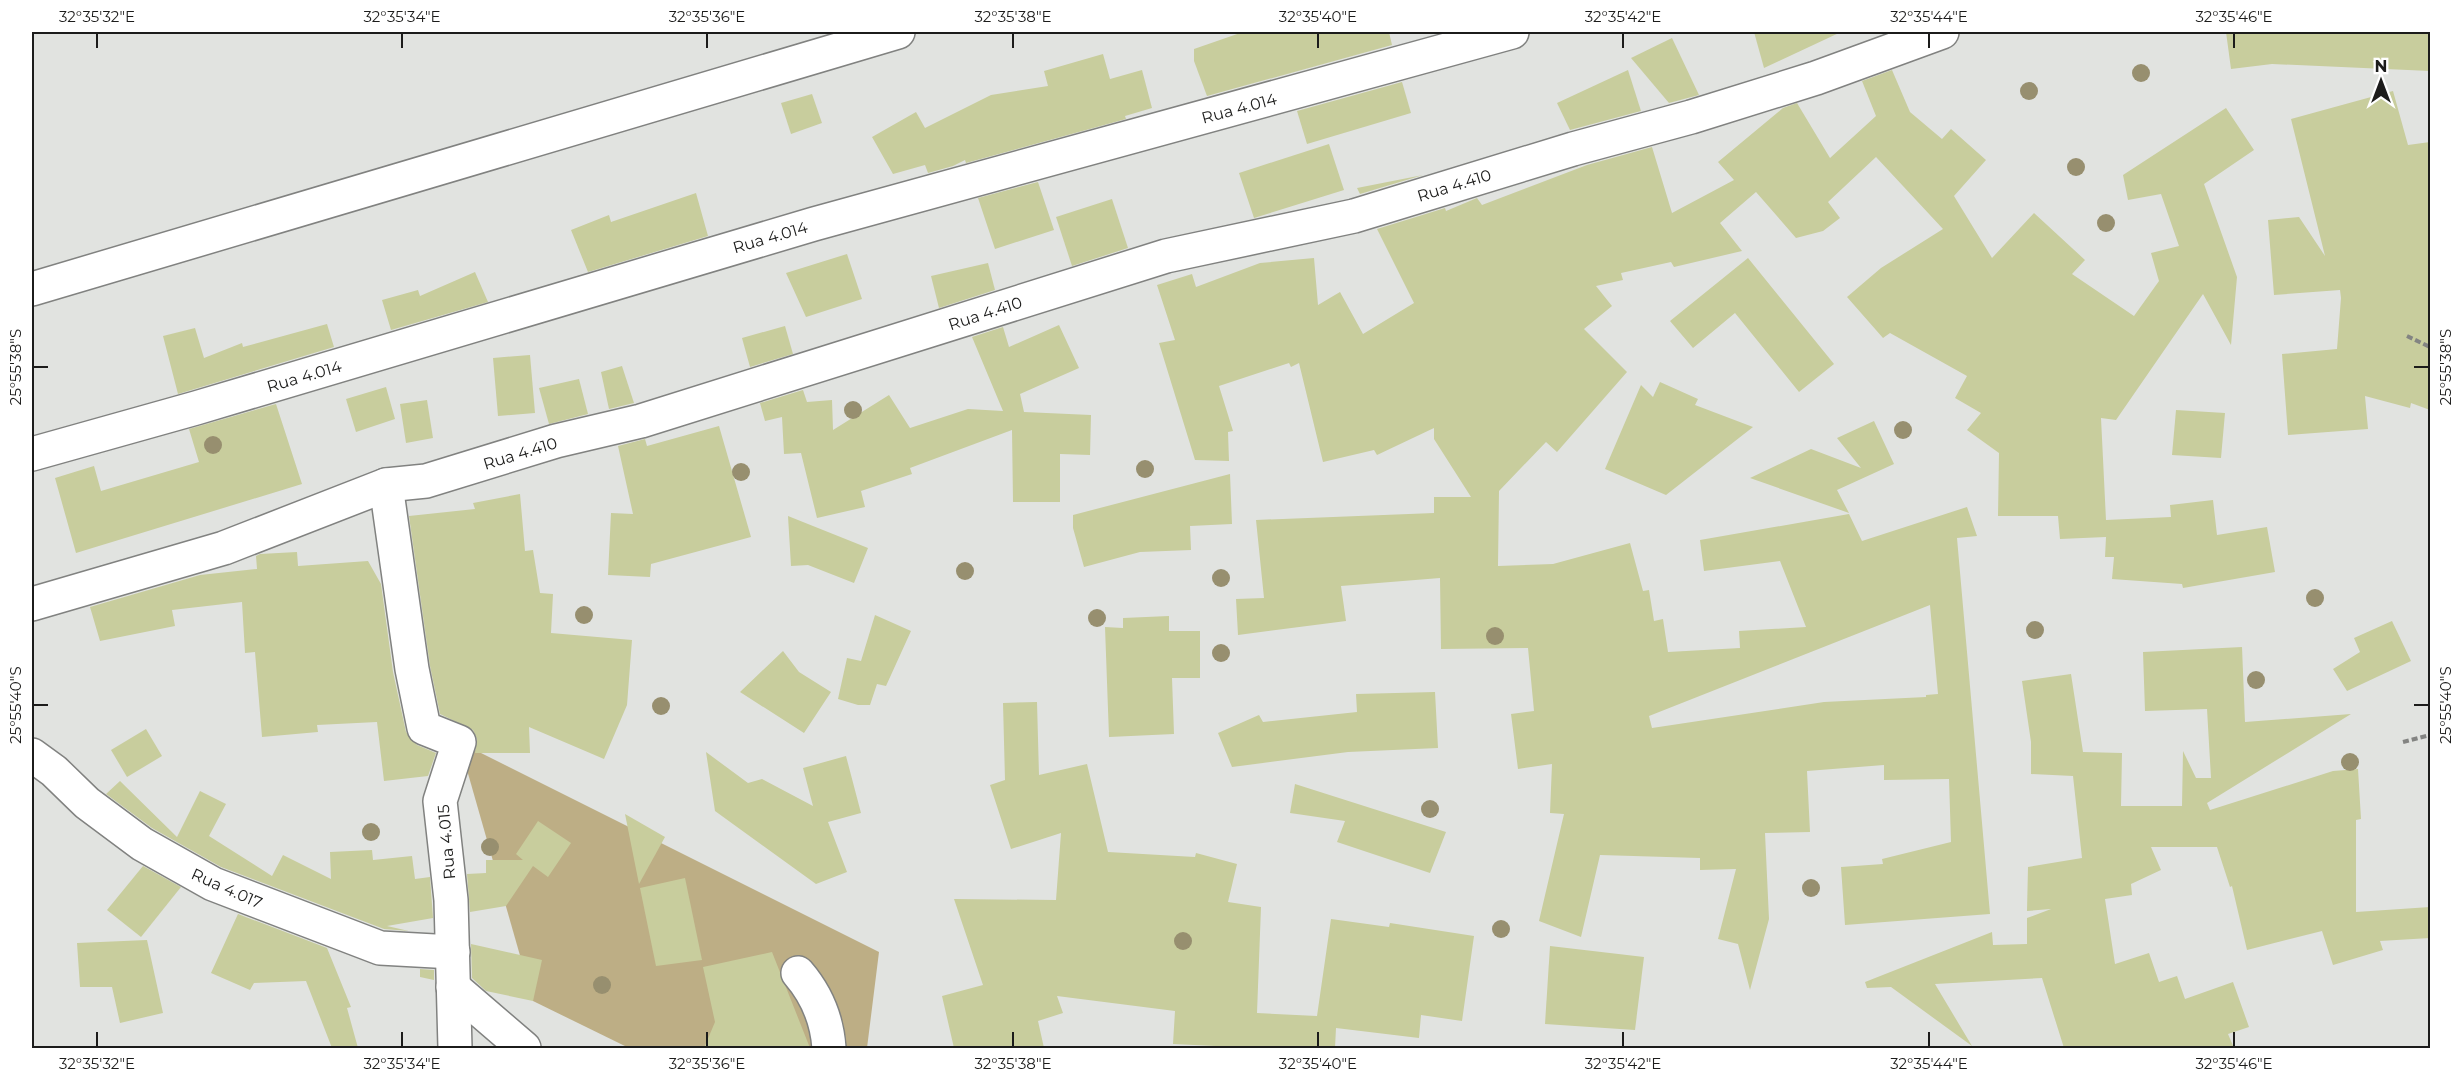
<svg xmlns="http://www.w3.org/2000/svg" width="2462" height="1080" viewBox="0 0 2462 1080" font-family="Montserrat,sans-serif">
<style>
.green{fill:#bdae85}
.building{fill:#c8cd9d;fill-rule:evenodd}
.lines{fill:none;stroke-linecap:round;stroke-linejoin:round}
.minor-casing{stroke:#818280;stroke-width:36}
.path{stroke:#838482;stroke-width:4;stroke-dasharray:6 3;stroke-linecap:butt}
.minor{stroke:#fff;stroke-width:33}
.tree{fill:#978f6f}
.ticks{fill:none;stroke:#1c1c1b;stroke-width:2}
.labels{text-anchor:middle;stroke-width:4.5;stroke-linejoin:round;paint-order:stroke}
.street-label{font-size:16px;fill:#1c1c1b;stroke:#fff}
.neatline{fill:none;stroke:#1c1c1b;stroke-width:2}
.ticks-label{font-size:15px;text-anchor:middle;fill:#1c1c1b}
</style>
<rect width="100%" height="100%" fill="#e1e3e0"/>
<!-- green -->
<polygon class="green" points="459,742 879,952 867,1048 629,1048 533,1001"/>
<!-- building -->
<g class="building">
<polygon points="1243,32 1389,32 1392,45 1207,96 1194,61 1194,49"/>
<polygon points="1754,32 1841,32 1764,68"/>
<polygon points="2226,32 2430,32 2430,71 2272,64 2231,69"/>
<polygon points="1672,38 1699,95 1669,103 1631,58"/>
<polygon points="1103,54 1110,79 1142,70 1152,108 1125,116 1126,119 966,163 965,160 953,166 928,173 925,165 893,174 872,137 916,112 925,128 991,95 1048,86 1044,71"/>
<polygon points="1628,70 1641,111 1570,130 1557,103"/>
<path d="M1892,70L1910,112L1942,139L1951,129L1986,160L1954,196L1992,258L2034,213L2085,260L2072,274L2134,316L2159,281L2151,253L2179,246L2161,194L2128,200L2123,175L2226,108L2254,150L2204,184L2237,277L2231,345L2203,294L2116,420L2101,418L2106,520L2171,517L2170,505L2213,500L2217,535L2267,527L2275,572L2183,588L2182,584L2112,579L2114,557H2105L2106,537L2060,539L2058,516H1998L1999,453L1967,430L1981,413L1955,398L1967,376L1890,333L1883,338L1847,297L1881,268L1943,229L1876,157L1828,202L1840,218L1823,231L1796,238L1756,192L1720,223L1742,251L1674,267L1671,262L1621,273L1623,280L1596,286L1612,306L1584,329L1627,372L1557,452L1546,442L1499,491L1498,566L1553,564L1630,543L1643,591L1649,590L1654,621L1663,619L1668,652L1740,648L1739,631L1806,627L1780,561L1704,571L1700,540L1849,514L1862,541L1967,507L1977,536L1957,538L1990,914L1845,925L1841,867L1883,864L1882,859L1951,842L1949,779L1884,780V765L1807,771L1810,832L1765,833L1769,919L1750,990L1738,944L1718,939L1736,869L1700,870V858L1600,855L1581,937L1539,921L1564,814L1550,813L1552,764L1518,769L1511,714L1534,711L1528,648L1441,649L1440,578L1341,586L1346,621L1238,635L1236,599L1264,598L1256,520L1434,513V497H1471L1434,439V428L1377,455L1374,450L1323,462L1299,363L1291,367L1289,363L1219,386L1233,431L1228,432L1229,461L1195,460L1159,343L1175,340L1157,285L1192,274L1196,287L1260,263L1314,258L1318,305L1340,292L1363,334L1414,303L1377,229L1445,208L1446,211L1477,198L1482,205L1587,165L1652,147L1672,213L1734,180L1718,162L1783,108L1797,103L1830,158L1876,116L1862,81ZM1930,605L1938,694L1926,695V697L1824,702L1652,728L1649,716Z"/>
<polygon points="1402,82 1411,113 1307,144 1297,111"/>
<polygon points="2393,91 2408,145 2430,142 2430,410 2411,403 2410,408 2365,396 2368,429 2288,435 2282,354 2337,349 2341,298 2340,290 2274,295 2268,220 2299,217 2325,256 2291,119"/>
<polygon points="812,94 822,123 791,134 781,103"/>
<polygon points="1329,144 1344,190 1254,218 1239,173"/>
<polygon points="1423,175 1360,194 1357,188"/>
<polygon points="1038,182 1054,230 995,249 978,198"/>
<polygon points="696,193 708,236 588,272 571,230 609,215 611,222"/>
<polygon points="1112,199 1128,248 1072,266 1056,217"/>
<polygon points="847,254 862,299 806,317 786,273"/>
<polygon points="1748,258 1834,364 1799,392 1735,313 1693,348 1670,321"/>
<polygon points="988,263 995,290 939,308 931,276"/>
<polygon points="475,272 488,302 391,330 382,300 418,290 420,296"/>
<polygon points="327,324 334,347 178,394 163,336 195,328 204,358 242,343 243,347"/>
<polygon points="1059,325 1079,368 1020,394 1024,412 1091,415 1090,455 1060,454 1060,502 1013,502 1012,430 910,468 912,474 861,491 865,507 817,518 801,453 784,454 782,417 765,421 760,403 803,390 807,402 832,400 833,430 889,395 910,428 968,409 1003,411 972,337 1003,327 1009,347"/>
<polygon points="785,326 793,354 750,367 742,338"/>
<polygon points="530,355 535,413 498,416 493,358"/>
<polygon points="622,366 634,403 609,409 601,372"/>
<polygon points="579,379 588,414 549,424 539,388"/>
<polygon points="1660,382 1698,399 1695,405 1753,427 1666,495 1605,469 1641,385 1653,397"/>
<polygon points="386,387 395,419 356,432 346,399"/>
<polygon points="427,400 433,438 406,443 400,404"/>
<polygon points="276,404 302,484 76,553 55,478 94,466 101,491 199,462 189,429"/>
<polygon points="2176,410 2225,413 2221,458 2172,455"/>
<polygon points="1874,421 1894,464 1837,490 1849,513 1750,478 1811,449 1861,468 1837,438"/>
<polygon points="719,426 751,537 651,564 650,577 608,575 611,513 633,514 618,446 645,439 647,446"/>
<polygon points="1230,474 1232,524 1190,526 1191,550 1140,552 1084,567 1073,528 1073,515"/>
<polygon points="520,494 525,551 533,550 540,593 553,594 551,633 632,640 627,705 604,759 529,727 530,753 475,753 477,739 473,730 440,714 430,666 409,516 475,509 473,503"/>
<polygon points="788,516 868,548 854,583 808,565 791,566"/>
<polygon points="297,552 298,566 368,561 381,584 393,672 406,732 417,745 436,753 428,776 384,781 377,722 317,725 318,732 262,737 255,652 245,653 242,602 172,610 175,626 100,641 90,607 200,575 257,569 256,556 260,554"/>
<polygon points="875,615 911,631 886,686 877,684 870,705 858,705 838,699 847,658 861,661"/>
<polygon points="1169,616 1169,631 1200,631 1200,678 1172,678 1174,734 1109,737 1105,627 1123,628 1123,618"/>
<polygon points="2392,621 2411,661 2347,691 2333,669 2360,652 2354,638"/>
<polygon points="2242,647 2245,722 2351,714 2207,803 2210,810 2333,771 2358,769 2361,819 2356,820 2356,912 2430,907 2430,938 2380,941 2383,950 2333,965 2322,931 2247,950 2232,886 2230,887 2217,847 2151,847 2161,870 2131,884 2132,895 2105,899 2115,964 2149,953 2159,982 2177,976 2185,999 2233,982 2249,1027 2228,1034 2234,1048 2064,1048 2042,978 1935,984 1972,1046 1891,987 1867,988 1865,982 1992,932 1993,945 2027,944 2027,918 2051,909 2027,911 2028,867 2082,858 2073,776 2031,774 2031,742 2022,681 2071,674 2083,752 2122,753 2121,806 2182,806 2183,751 2196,778 2211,778 2207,709 2145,711 2143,652"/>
<polygon points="783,651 799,672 831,692 804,733 740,692"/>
<polygon points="1435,692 1438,748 1348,752 1232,767 1218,733 1259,715 1263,722 1357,712 1356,694"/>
<polygon points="1037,702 1039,775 1087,764 1108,852 1195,857 1196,853 1237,864 1228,902 1261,907 1257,1013 1317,1016 1331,919 1389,927 1390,923 1474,936 1462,1021 1421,1015 1419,1038 1336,1028 1335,1048 1257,1048 1173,1044 1175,1011 1057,996 1063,1013 1038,1021 1044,1048 954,1048 942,996 983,985 954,899 1056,900 1061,833 1011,849 990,785 1005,780 1003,703"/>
<polygon points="146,729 162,756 127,777 111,750"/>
<polygon points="706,752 748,783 762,779 813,806 803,768 846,756 861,813 828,822 847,872 816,884 715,811"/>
<polygon points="120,781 177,837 200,791 226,804 209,836 272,876 283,855 331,879 330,852 372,850 373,860 412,856 415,879 430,877 433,918 387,926 409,931 384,929 221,867 152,828 106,794"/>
<polygon points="1295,784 1446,832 1430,873 1337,842 1345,821 1290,813"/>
<polygon points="625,814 665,837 639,884"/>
<polygon points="538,821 571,843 548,877 533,866 506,906 470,912 467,874 486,873 486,860 523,860 516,854"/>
<polygon points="143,866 181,887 141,937 107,910"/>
<polygon points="685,878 702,960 656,966 640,888"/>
<polygon points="238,914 327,948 351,1007 347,1008 358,1048 332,1048 306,981 254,983 250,990 211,973"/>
<polygon points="147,940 163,1013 120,1023 112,987 80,987 77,943"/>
<polygon points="471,944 542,960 533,1001 486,991 472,978"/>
<polygon points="1550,946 1644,957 1635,1030 1545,1024"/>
<polygon points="772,952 810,1048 704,1048 715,1022 703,967"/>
<polygon points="420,969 434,970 434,980 420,977"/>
</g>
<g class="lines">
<!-- minor casing -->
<g class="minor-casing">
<g id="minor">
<polyline points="32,289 898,32"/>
<polyline points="32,454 196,408 814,224 1512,32"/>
<polyline points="386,485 412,669 424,728 459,742 440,801 451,900 455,1048"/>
<polyline points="32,604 224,548 386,485 426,481 556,441 641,421 1166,256 1354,216 1573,149 1691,117 1816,78 1942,32"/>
<polyline points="32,755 54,771 87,803 142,844 213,884 380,948 453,952"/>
<path d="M798,973C817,995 827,1019 829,1048"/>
<polyline points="453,987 524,1048"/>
</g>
</g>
<!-- path -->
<g class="path">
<polyline points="2407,336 2430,347"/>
<polyline points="2403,742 2430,735"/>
</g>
<!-- minor -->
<use href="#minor" class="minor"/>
</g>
<!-- trees -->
<g class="tree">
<circle cx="2141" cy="73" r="9"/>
<circle cx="2029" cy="91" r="9"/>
<circle cx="2076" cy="167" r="9"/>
<circle cx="2106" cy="223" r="9"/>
<circle cx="853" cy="410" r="9"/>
<circle cx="1903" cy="430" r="9"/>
<circle cx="213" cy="445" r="9"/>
<circle cx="1145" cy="469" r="9"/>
<circle cx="741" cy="472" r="9"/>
<circle cx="965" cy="571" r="9"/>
<circle cx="1221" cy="578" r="9"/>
<circle cx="2315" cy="598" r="9"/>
<circle cx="584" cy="615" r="9"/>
<circle cx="1097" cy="618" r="9"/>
<circle cx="2035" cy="630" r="9"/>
<circle cx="1495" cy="636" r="9"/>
<circle cx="1221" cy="653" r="9"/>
<circle cx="2256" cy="680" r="9"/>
<circle cx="661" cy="706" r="9"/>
<circle cx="2350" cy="762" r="9"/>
<circle cx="1430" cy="809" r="9"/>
<circle cx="371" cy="832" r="9"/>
<circle cx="490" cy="847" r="9"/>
<circle cx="1811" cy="888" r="9"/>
<circle cx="1501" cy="929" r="9"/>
<circle cx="1183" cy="941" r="9"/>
<circle cx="602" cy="985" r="9"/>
</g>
<!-- ticks -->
<path class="ticks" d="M97,33V48M402,33V48M707,33V48M1013,33V48M1318,33V48M1623,33V48M1929,33V48M2234,33V48M33,367H48M2414,367H2429M33,705H48M2414,705H2429M97,1032V1047M402,1032V1047M707,1032V1047M1013,1032V1047M1318,1032V1047M1623,1032V1047M1929,1032V1047M2234,1032V1047"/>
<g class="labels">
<!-- street labels -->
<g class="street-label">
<text transform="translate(1239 108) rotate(-15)" y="6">Rua 4.014</text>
<text transform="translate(1454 185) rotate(-17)" y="6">Rua 4.410</text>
<text transform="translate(770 237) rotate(-16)" y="6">Rua 4.014</text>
<text transform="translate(985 313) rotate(-18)" y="6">Rua 4.410</text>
<text transform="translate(304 376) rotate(-16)" y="6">Rua 4.014</text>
<text transform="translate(520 453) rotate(-17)" y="6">Rua 4.410</text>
<text transform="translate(446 842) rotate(-95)" y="6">Rua 4.015</text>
<text transform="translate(227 888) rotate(24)" y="6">Rua 4.017</text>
</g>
</g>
<!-- border -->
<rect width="2462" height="1080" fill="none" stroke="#ffffff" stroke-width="66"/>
<!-- north arrow -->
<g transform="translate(2381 81)" stroke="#ffffff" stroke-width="4.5" paint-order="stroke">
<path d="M0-4.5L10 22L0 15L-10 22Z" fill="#1c1c1b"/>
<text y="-9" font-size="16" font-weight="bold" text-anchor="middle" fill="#1c1c1b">N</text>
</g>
<rect x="33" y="33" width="2396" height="1014" class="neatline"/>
<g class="ticks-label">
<text x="97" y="22">32°35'32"E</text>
<text x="402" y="22">32°35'34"E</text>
<text x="707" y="22">32°35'36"E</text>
<text x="1013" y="22">32°35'38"E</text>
<text x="1318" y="22">32°35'40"E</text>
<text x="1623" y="22">32°35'42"E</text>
<text x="1929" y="22">32°35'44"E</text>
<text x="2234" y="22">32°35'46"E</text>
<text transform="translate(16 367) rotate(-90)" y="5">25°55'38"S</text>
<text transform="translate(2446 367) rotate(-90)" y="5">25°55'38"S</text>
<text transform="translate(16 705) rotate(-90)" y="5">25°55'40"S</text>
<text transform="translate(2446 705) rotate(-90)" y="5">25°55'40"S</text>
<text x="97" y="1069">32°35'32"E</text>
<text x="402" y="1069">32°35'34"E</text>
<text x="707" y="1069">32°35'36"E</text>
<text x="1013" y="1069">32°35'38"E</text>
<text x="1318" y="1069">32°35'40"E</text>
<text x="1623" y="1069">32°35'42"E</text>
<text x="1929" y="1069">32°35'44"E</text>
<text x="2234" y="1069">32°35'46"E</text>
</g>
</svg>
